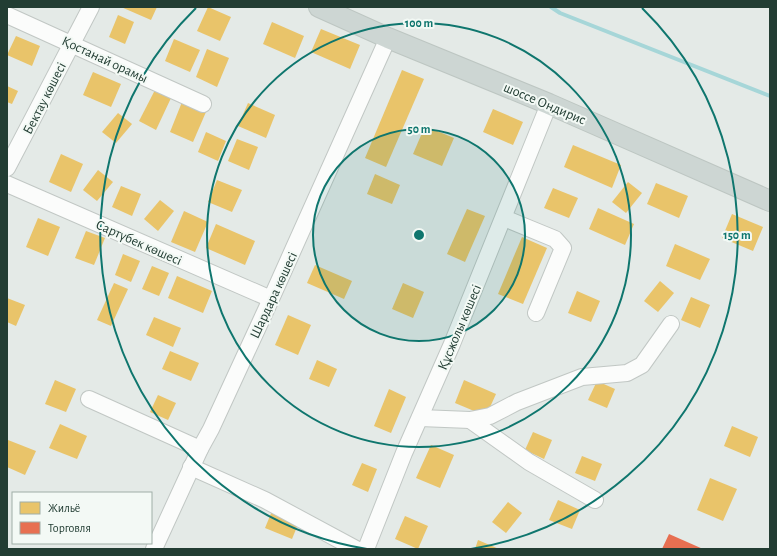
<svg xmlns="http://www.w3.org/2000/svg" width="777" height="556" viewBox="0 0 777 556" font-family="'Alegreya Sans',sans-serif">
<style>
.homes{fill:#e9c46a}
.shops{fill:#e76f51}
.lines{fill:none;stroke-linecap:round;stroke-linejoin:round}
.stream{stroke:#a6d6d8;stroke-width:4}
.minor-casing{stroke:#c1c7c4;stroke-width:18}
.major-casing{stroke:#bdc6c2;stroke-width:22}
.minor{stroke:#fbfcfb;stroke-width:16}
.major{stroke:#cdd6d3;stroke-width:20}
.ring{fill:none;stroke:#0f766e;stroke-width:2}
.labels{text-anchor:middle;stroke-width:4;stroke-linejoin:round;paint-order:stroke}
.street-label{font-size:14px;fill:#223d33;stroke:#f3f9f5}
.centre{fill:#0f766e;stroke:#f3f9f5;stroke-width:2}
.ring-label{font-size:12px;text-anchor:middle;font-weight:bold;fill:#0f766e;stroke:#f3f9f5;stroke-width:4;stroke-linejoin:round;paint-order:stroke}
</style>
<rect width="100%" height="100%" fill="#e4eae7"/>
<!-- homes -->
<g class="homes">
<polygon points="121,7 157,7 151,20"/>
<polygon points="208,7 231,17 220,41 197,31"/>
<polygon points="118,15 134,22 125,44 109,37"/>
<polygon points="272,22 304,36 295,58 263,44"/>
<polygon points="321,29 360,45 350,69 311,52"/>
<polygon points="16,36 40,46 32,66 7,55"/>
<polygon points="174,39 200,50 190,72 165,61"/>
<polygon points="207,49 229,58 217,87 196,77"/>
<polygon points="402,70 424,79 386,167 365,158"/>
<polygon points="93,72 121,84 111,107 83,95"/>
<polygon points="7,86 18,91 12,104 7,102"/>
<polygon points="155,90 171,98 156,130 139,121"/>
<polygon points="182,102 206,112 193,142 170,132"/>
<polygon points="248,103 275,115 266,138 238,126"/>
<polygon points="493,109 523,122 513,145 483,132"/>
<polygon points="118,113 132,124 116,143 102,132"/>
<polygon points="425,126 454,138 442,166 413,154"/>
<polygon points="206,132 226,141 218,161 198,152"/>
<polygon points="237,139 258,147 249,170 228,161"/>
<polygon points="573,145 621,165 612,188 564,167"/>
<polygon points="61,154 83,164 71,192 49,182"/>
<polygon points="98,170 113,182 97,201 83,190"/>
<polygon points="375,174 400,185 392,204 367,194"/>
<polygon points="217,180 242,190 232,212 208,202"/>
<polygon points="628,182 642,193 626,213 612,202"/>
<polygon points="656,183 688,196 679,218 647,204"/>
<polygon points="121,186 141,194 132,216 112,207"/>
<polygon points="553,188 578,198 569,218 544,208"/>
<polygon points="160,200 174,211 158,231 144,219"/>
<polygon points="598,208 634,224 625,245 589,229"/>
<polygon points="467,209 485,216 465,262 447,254"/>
<polygon points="184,211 208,222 195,252 171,242"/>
<polygon points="732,214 763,227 753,251 722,238"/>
<polygon points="38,218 60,227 48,256 26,247"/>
<polygon points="216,224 255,241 245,265 206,248"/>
<polygon points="86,231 105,238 94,265 75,258"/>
<polygon points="522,237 547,248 523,304 498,294"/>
<polygon points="675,244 710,259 700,280 666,266"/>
<polygon points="123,254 140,261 131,282 115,275"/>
<polygon points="315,265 352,281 344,299 307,283"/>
<polygon points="152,266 169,273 159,296 142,289"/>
<polygon points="177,276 212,291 203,313 168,298"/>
<polygon points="660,281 674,293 658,312 644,301"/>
<polygon points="114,283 128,289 111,326 97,320"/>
<polygon points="403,283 424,292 413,318 392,309"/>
<polygon points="577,291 600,301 591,322 568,313"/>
<polygon points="691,297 710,305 700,328 681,320"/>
<polygon points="7,298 25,305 16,326 7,322"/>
<polygon points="288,315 311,325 298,355 275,345"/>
<polygon points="154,317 181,328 173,347 146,335"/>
<polygon points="170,351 199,363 191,381 162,369"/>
<polygon points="317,360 337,369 329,387 309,379"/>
<polygon points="55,380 76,389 66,412 45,404"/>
<polygon points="464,380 496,394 486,416 455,403"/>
<polygon points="597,381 615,389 607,408 588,400"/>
<polygon points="389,389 406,397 391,433 374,426"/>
<polygon points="158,395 176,403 168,420 150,412"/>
<polygon points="60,424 87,436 77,459 49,448"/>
<polygon points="732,426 758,437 750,457 724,446"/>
<polygon points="533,432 552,440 544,459 525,450"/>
<polygon points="8,440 36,451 25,475 7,467"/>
<polygon points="431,445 454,455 440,488 416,478"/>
<polygon points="582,456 602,464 595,481 575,473"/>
<polygon points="362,463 377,469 368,492 352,485"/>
<polygon points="710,478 737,489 723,521 697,510"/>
<polygon points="558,500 580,510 572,529 549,520"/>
<polygon points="508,502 522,513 506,533 492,522"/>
<polygon points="272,511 299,522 292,539 265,528"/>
<polygon points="405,516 428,526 418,549 395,539"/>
<polygon points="478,540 499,549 475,549"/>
</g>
<!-- shops -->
<polygon class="shops" points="669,534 703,549 662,549"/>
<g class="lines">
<!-- stream -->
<polyline class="stream" points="551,7 560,13 770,96"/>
<!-- minor casing -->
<g class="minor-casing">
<g id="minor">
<polyline points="7,15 203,104"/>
<polyline points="7,168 91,7"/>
<polyline points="7,184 271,299"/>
<polyline points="504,218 555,239 563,248 536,313"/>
<polyline points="89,399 200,449"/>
<polyline points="420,418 470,420 490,416 517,402 582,377 627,373 642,365 671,324"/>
<polyline points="470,420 529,462 595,500"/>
<polyline points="191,467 265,500 356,549"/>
<polyline points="154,549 200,449 211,429 271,299 388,38"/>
<polyline points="366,549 404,453 452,344 549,104"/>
</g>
</g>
<!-- major casing -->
<g class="major-casing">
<polyline id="major" points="319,7 388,38 549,104 770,201"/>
</g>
<!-- minor -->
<use href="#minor" class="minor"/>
<!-- major -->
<use href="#major" class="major"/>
</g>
<!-- distance rings -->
<circle cx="419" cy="235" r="106" fill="#0f766e" fill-opacity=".12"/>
<g class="ring">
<circle cx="419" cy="235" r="106"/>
<circle cx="419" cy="235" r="212"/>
<path d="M367 549A318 318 0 0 1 196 8M642 8A318 318 0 0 1 471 549"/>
</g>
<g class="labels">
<!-- street labels -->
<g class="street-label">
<text transform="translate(105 59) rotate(25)" y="5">Қостанай орамы</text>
<text transform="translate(44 98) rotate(-63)" y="5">Бектау көшесі</text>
<text transform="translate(545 103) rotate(23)" y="5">шоссе Ондирис</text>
<text transform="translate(139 242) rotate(24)" y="5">Сартүбек көшесі</text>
<text transform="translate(273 295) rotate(-65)" y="5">Шардара көшесі</text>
<text transform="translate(459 327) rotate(-67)" y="5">Құсжолы көшесі</text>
</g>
</g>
<circle cx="419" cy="235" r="6" class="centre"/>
<g class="ring-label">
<text x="419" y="27">100 m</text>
<text x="419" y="133">50 m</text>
<text x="737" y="239">150 m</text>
</g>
<!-- border -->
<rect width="777" height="556" fill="none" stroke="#223d33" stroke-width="16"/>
<!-- legend -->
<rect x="12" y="492" width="140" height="52" fill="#f3f9f5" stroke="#9faea7"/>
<rect x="20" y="502" width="20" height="12" fill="#e9c46a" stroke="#9faea7"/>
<text x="48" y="512" font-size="12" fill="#223d33">Жильё</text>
<rect x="20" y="522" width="20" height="12" fill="#e76f51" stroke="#9faea7"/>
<text x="48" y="532" font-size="12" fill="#223d33">Торговля</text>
</svg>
